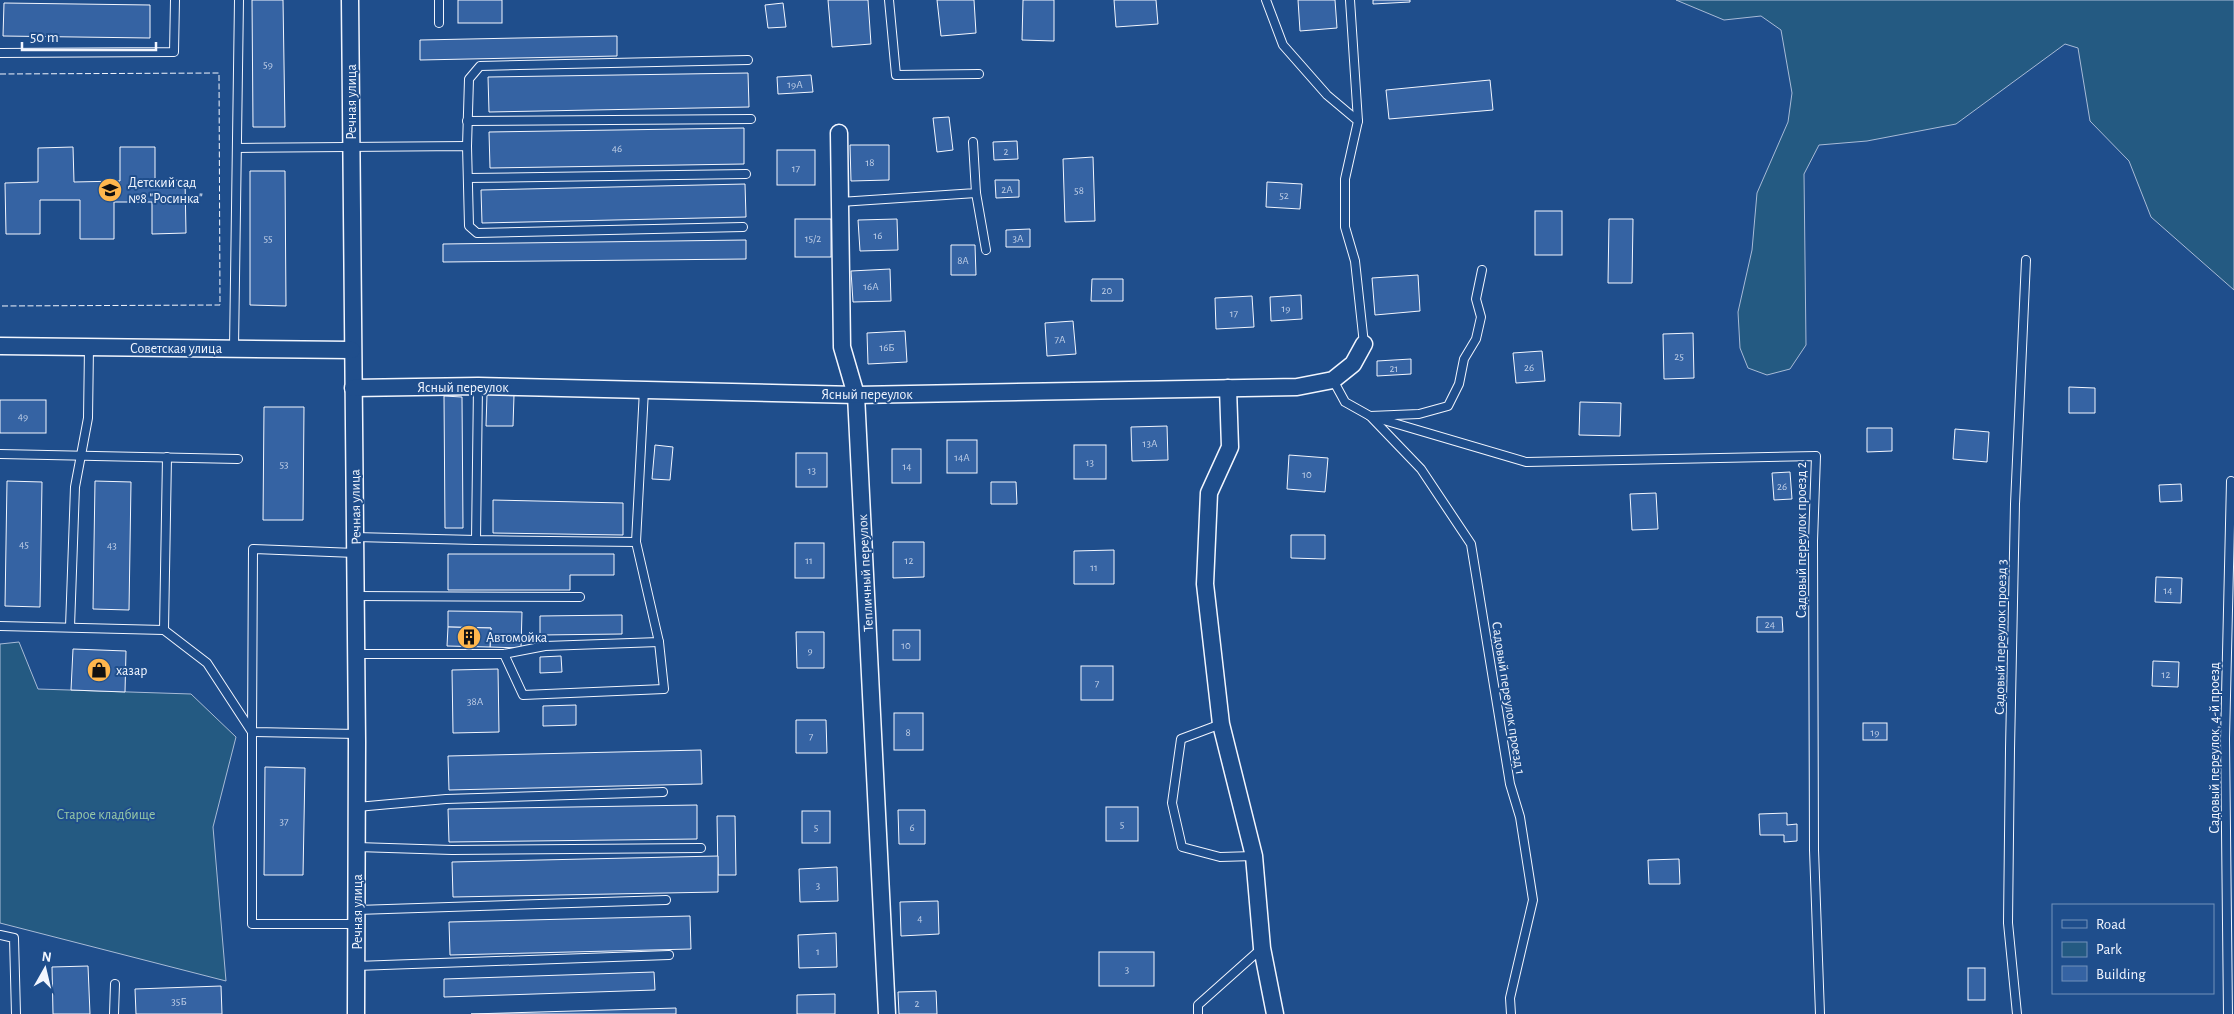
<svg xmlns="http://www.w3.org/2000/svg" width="2234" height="1014" viewBox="0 0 2234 1014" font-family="'Alegreya Sans',sans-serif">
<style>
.green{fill:#245a82;stroke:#a8bbd7}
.building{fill:#3563a3;stroke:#f2f6ff}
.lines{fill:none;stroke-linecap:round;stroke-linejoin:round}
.service-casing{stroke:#f2f6ff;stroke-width:10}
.minor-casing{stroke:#f2f6ff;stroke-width:19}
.service{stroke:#1f4e8c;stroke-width:8}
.minor{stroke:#1f4e8c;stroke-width:16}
.fence{stroke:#f2f6ff;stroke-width:1;stroke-dasharray:6 2.5;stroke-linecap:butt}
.labels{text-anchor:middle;stroke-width:4;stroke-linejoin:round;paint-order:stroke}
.number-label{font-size:11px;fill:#c3d1e8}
.street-label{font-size:14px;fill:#f2f6ff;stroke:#1f4e8c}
.poi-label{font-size:14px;fill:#f2f6ff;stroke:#1f4e8c;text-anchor:start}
.park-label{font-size:14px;fill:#97c8a6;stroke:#1f4e8c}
</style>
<rect width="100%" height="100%" fill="#1f4e8c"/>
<!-- green -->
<g class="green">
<polygon points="1676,0 2234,0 2234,290 2151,217 2129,161 2090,121 2078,48 2065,44 1956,124 1867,141 1819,145 1804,174 1806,345 1790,369 1767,375 1748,368 1740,348 1738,312 1752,250 1757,193 1788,122 1792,93 1781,30 1761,16 1724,20"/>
<polygon points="19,642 38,689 191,694 236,737 213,827 226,981 0,923 0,644"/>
</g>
<!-- building -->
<g class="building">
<polygon points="252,0 283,0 285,127 253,127"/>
<rect x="458" y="0" width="44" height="23"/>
<polygon points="828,0 868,0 871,44 832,47"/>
<polygon points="937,0 974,0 976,33 941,36"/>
<polygon points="1023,0 1054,0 1054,41 1022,40"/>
<polygon points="1114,0 1156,0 1158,24 1116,27"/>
<polygon points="1298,0 1335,0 1337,28 1300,31"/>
<polygon points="1373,0 1410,0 1410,2 1373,4"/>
<polygon points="4,3 150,5 150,38 3,36"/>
<polygon points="783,3 786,27 768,28 765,5"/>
<polygon points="617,36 617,56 420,60 420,40"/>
<polygon points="748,73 749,107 489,112 488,77"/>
<polygon points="811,75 813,92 778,94 777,77"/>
<polygon points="1490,80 1493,110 1389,119 1386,90"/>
<polygon points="949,117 953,150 937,152 933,118"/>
<polygon points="744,128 744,164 490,168 489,132"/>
<polygon points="1017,141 1018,159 994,160 993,142"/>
<polygon points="850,145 889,145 889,180 851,181"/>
<polygon points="73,147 74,182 120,181 120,147 155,147 155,181 185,180 186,233 152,234 152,202 114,202 114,239 80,239 80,200 40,200 40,234 6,234 5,183 38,182 38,148"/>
<rect x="777" y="150" width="38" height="35"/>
<polygon points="1093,157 1095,221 1065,222 1063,159"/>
<polygon points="250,171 285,171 286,306 250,305"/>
<polygon points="995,180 1019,180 1019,197 996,198"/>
<polygon points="1267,182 1302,184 1300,209 1266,207"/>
<polygon points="745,184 746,217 482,223 481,190"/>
<rect x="1535" y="211" width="27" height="44"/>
<rect x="795" y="219" width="36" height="38"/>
<polygon points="897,219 898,250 860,251 858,220"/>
<polygon points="1609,219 1633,219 1632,283 1608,283"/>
<polygon points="1030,229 1030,247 1006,247 1006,230"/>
<polygon points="746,240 746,259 443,262 443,244"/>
<polygon points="951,245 975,245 976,275 951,275"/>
<polygon points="890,269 891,301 853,302 851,271"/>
<polygon points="1418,275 1420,311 1375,315 1372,278"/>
<polygon points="1092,279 1123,279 1123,301 1091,301"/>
<polygon points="1301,295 1302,319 1271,321 1270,297"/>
<polygon points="1252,296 1254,327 1216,329 1215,298"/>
<polygon points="1073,321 1076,354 1047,356 1045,323"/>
<polygon points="905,331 907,362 868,364 867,333"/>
<polygon points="1693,333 1694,378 1664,379 1663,334"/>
<polygon points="1542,351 1545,381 1516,383 1513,353"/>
<polygon points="1411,359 1411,374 1377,376 1377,361"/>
<polygon points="2069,387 2095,388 2095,413 2069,413"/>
<polygon points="487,394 514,395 513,426 486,426"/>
<polygon points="444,396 462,397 463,528 445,528"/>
<rect x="0" y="400" width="46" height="33"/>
<polygon points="1580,402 1621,403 1620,436 1579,435"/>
<polygon points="264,407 304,407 303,520 263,520"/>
<polygon points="1167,426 1168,460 1132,461 1131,427"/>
<polygon points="1867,428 1892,428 1892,451 1867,452"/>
<polygon points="1955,429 1989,432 1987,462 1953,459"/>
<rect x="947" y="440" width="30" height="33"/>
<polygon points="655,445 673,447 670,480 652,479"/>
<rect x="1074" y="445" width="32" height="34"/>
<rect x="892" y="449" width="29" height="34"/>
<rect x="796" y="453" width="31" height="34"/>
<polygon points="1289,455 1328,458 1325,492 1287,489"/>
<polygon points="1790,472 1792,499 1774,500 1772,473"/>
<polygon points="7,481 42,482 40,607 5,606"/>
<polygon points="95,481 131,482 129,610 93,609"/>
<polygon points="991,482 1016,482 1017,504 991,504"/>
<polygon points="2181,484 2182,501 2160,502 2159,485"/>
<polygon points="1656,493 1658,529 1632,530 1630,494"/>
<polygon points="493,500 623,503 623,535 493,533"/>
<polygon points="1291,535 1325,535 1325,559 1291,558"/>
<polygon points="893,542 924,542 924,577 893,578"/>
<rect x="795" y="543" width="29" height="35"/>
<polygon points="1114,550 1114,584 1074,584 1074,551"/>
<polygon points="448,554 614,554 614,575 570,575 570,590 448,590"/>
<polygon points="2156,577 2182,578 2181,603 2155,602"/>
<polygon points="448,611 522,612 521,648 490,647 491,628 448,627"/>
<polygon points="622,615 622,634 540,635 540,616"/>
<polygon points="1757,617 1782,617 1783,632 1757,632"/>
<polygon points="448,627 491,628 490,647 447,646"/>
<rect x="893" y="630" width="27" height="30"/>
<polygon points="796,632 824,632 824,668 797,668"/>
<polygon points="73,649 126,651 125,692 71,690"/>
<polygon points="561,656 562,672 540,673 540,657"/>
<polygon points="2153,661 2179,662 2178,687 2152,686"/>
<rect x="1081" y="666" width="32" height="34"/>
<polygon points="498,669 499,732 453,733 452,670"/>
<polygon points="576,705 576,725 543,726 543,706"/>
<rect x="894" y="713" width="29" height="37"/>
<polygon points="796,720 826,720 827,753 796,753"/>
<rect x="1863" y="723" width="24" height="17"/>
<polygon points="701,750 702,784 449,790 448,756"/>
<polygon points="265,767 305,768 303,875 264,875"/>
<polygon points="697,805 697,839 449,842 448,809"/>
<rect x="1106" y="807" width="32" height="34"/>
<polygon points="898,810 925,810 925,844 899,844"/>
<rect x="802" y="811" width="28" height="32"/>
<polygon points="1787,813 1787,825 1797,824 1797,841 1784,842 1784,835 1760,835 1759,814"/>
<polygon points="717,816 735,816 736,875 718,875"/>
<polygon points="718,856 718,892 453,897 452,862"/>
<polygon points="1679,859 1680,884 1649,884 1648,860"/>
<polygon points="837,867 838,901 800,902 799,869"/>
<polygon points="938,901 939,934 901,936 900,902"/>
<polygon points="690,916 691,949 450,955 449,922"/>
<polygon points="836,933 837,967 799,968 798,935"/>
<rect x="1099" y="952" width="55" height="34"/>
<polygon points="88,966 90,1014 53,1014 52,967"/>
<rect x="1968" y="968" width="17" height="32"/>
<polygon points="654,972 655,990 444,997 444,979"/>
<polygon points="221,986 222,1014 136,1014 135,989"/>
<polygon points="936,991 937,1014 899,1014 898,992"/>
<polygon points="835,994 835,1014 797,1014 797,995"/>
<polygon points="676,1008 676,1014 471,1014"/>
</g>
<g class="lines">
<!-- service casing -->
<g class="service-casing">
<g id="service">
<polyline points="889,0 896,75 979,74"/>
<polyline points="1266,0 1283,45 1327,95 1358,121 1345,179 1345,227 1355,261 1364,344"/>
<polyline points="1350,0 1358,121"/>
<polyline points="439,23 439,0"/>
<polyline points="0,53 174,52 175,0"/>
<polyline points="467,121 751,119"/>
<polyline points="467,146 469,79 480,66 748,60"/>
<polyline points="237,148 467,146 469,226 477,233 743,227"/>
<polyline points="468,178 746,174"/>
<polyline points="976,193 986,250"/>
<polyline points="840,202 976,193 973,142"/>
<polyline points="234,348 239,0"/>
<polyline points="1333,380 1345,402 1370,416 1419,414 1448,406 1459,384 1464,359 1476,339 1481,317 1476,299 1482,270"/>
<polyline points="478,386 476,540 636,542"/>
<polyline points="1370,416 1526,462 1816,456 1813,541 1814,850 1820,1014"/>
<polyline points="1372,418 1421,469 1471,544 1510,784 1520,817 1533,900 1510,998 1511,1014"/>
<polyline points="0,454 238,459"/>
<polyline points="355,537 476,540"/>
<polyline points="355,553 253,549 252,732 357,734"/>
<polyline points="356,596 580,597"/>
<polyline points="0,626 164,630 207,663 252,732 252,924 357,924"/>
<polyline points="70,627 75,487 88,418 89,347"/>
<polyline points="164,630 167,457"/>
<polyline points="356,654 504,654 545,646 659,642 636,542 644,390"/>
<polyline points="504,654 523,695 664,689 659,642"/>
<polyline points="1221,724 1181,739 1172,803 1182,847 1220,857 1254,856"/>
<polyline points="357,807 446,799 663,792"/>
<polyline points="357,847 452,850 701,848"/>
<polyline points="357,910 666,900"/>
<polyline points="0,935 14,938 16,1014"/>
<polyline points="356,966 669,955"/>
<polyline points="114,1014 115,984"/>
<polyline points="1198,1014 1198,1005 1262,948"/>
<polyline points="2017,1014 2008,923 2010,749 2015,504 2026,260"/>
<polyline points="2228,1014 2225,739 2231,481"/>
</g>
</g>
<!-- minor casing -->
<g class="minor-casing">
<g id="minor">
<polyline points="350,0 357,742 356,1014"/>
<polyline points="839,133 842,347 856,395 887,1014"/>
<polyline points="0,346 352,350"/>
<polyline points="353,388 478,386 856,395 1297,387 1333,380 1353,364 1364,344"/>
<polyline points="1228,388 1230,447 1209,493 1205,584 1221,724 1254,856 1262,948 1275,1014"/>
</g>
</g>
<!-- service -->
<use href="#service" class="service"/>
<!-- minor -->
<use href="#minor" class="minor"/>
<!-- fence -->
<polyline class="fence" points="0,74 219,73 220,305 0,306"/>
</g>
<!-- icons -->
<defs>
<g id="school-disc" transform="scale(1.25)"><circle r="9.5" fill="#ffb74d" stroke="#1f4e8c"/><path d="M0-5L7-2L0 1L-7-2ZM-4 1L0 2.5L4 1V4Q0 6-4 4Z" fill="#111"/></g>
<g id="building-disc" transform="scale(1.25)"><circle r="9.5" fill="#ffb74d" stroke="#1f4e8c"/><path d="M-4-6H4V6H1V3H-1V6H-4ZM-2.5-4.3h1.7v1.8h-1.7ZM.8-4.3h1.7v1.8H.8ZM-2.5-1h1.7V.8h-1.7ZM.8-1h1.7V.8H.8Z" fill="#111"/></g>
<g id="shop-disc" transform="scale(1.25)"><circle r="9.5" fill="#ffb74d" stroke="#1f4e8c"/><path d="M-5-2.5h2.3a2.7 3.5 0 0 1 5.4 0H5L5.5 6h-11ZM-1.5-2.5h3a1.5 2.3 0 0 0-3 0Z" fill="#111"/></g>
</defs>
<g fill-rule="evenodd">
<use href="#school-disc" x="110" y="190"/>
<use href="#building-disc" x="469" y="637"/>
<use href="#shop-disc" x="99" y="670"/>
</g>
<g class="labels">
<!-- number labels -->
<g class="number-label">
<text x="268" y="68">59</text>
<text x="795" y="88">19А</text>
<text x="617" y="152">46</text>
<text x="1006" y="155">2</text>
<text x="870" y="166">18</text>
<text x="796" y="172">17</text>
<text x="1007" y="193">2А</text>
<text x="1079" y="194">58</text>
<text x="1284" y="199">52</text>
<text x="878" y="239">16</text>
<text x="268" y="242">55</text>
<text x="813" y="242">15/2</text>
<text x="1018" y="242">3А</text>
<text x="963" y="264">8А</text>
<text x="871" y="290">16А</text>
<text x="1107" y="294">20</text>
<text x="1286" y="312">19</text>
<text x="1234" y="317">17</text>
<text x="1060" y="343">7А</text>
<text x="887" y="351">16Б</text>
<text x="1679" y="360">25</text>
<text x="1529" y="371">26</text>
<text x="1394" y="372">21</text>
<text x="23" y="420">49</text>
<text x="1150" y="447">13А</text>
<text x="962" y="461">14А</text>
<text x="1090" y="466">13</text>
<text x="284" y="468">53</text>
<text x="907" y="470">14</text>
<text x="812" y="474">13</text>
<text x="1307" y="478">10</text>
<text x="1782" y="490">26</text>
<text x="24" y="548">45</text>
<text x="112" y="549">43</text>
<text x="809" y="564">11</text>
<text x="909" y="564">12</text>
<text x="1094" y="571">11</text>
<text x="2168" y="594">14</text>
<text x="1770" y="628">24</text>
<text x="906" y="649">10</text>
<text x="810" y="654">9</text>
<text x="2166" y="678">12</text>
<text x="1097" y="687">7</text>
<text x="475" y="705">38А</text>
<text x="908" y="736">8</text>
<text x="1875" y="736">19</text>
<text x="811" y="740">7</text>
<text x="284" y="825">37</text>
<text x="1122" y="828">5</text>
<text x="816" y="831">5</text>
<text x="912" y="831">6</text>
<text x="818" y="889">3</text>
<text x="920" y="922">4</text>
<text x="818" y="955">1</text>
<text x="1127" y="973">3</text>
<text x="179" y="1005">35Б</text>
<text x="917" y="1007">2</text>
</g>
<!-- street labels -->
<g class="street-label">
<text transform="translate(351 102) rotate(-90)" y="5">Речная улица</text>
<text x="176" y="353">Советская улица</text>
<text x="463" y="392">Ясный переулок</text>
<text x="867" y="399">Ясный переулок</text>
<text transform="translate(355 507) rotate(-91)" y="5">Речная улица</text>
<text transform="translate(1801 540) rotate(-90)" y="5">Садовый переулок проезд 2</text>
<text transform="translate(865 573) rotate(-93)" y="5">Тепличный переулок</text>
<text transform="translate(2000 637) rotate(-89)" y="5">Садовый переулок проезд 3</text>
<text transform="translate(1509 698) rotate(81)" y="5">Садовый переулок проезд 1</text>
<text transform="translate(2214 748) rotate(-90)" y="5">Садовый переулок, 4-й проезд</text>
<text transform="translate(357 912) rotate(-90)" y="5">Речная улица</text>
</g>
<!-- poi labels -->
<g class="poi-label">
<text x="128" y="187">Детский сад<tspan x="128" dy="16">№8 "Росинка"</tspan></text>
<text x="486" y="642">Автомойка</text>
<text x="116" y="675">хазар</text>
</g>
<!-- park labels -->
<g class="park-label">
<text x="106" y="819">Старое кладбище</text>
</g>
</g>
<!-- legend -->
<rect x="2052" y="904" width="162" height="90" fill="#1f4e8c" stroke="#7391ba"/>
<rect x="2062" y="920" width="25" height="8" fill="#1f4e8c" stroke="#7391ba"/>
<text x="2096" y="929" font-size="15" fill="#f2f6ff">Road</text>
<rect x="2062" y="942" width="25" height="15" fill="#245a82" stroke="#7391ba"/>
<text x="2096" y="954" font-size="15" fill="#f2f6ff">Park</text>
<rect x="2062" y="966" width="25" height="15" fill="#3563a3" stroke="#7391ba"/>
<text x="2096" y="979" font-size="15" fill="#f2f6ff">Building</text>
<!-- north arrow -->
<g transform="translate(45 969) rotate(8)" stroke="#1f4e8c" stroke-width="4" paint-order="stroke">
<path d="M0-4L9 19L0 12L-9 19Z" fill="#f2f6ff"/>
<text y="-8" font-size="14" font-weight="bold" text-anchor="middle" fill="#f2f6ff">N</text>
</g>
<!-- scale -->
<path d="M22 42v8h134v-8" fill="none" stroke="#f2f6ff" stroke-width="2.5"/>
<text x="30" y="42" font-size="15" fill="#f2f6ff" stroke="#1f4e8c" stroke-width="4" paint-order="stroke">50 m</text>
</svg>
